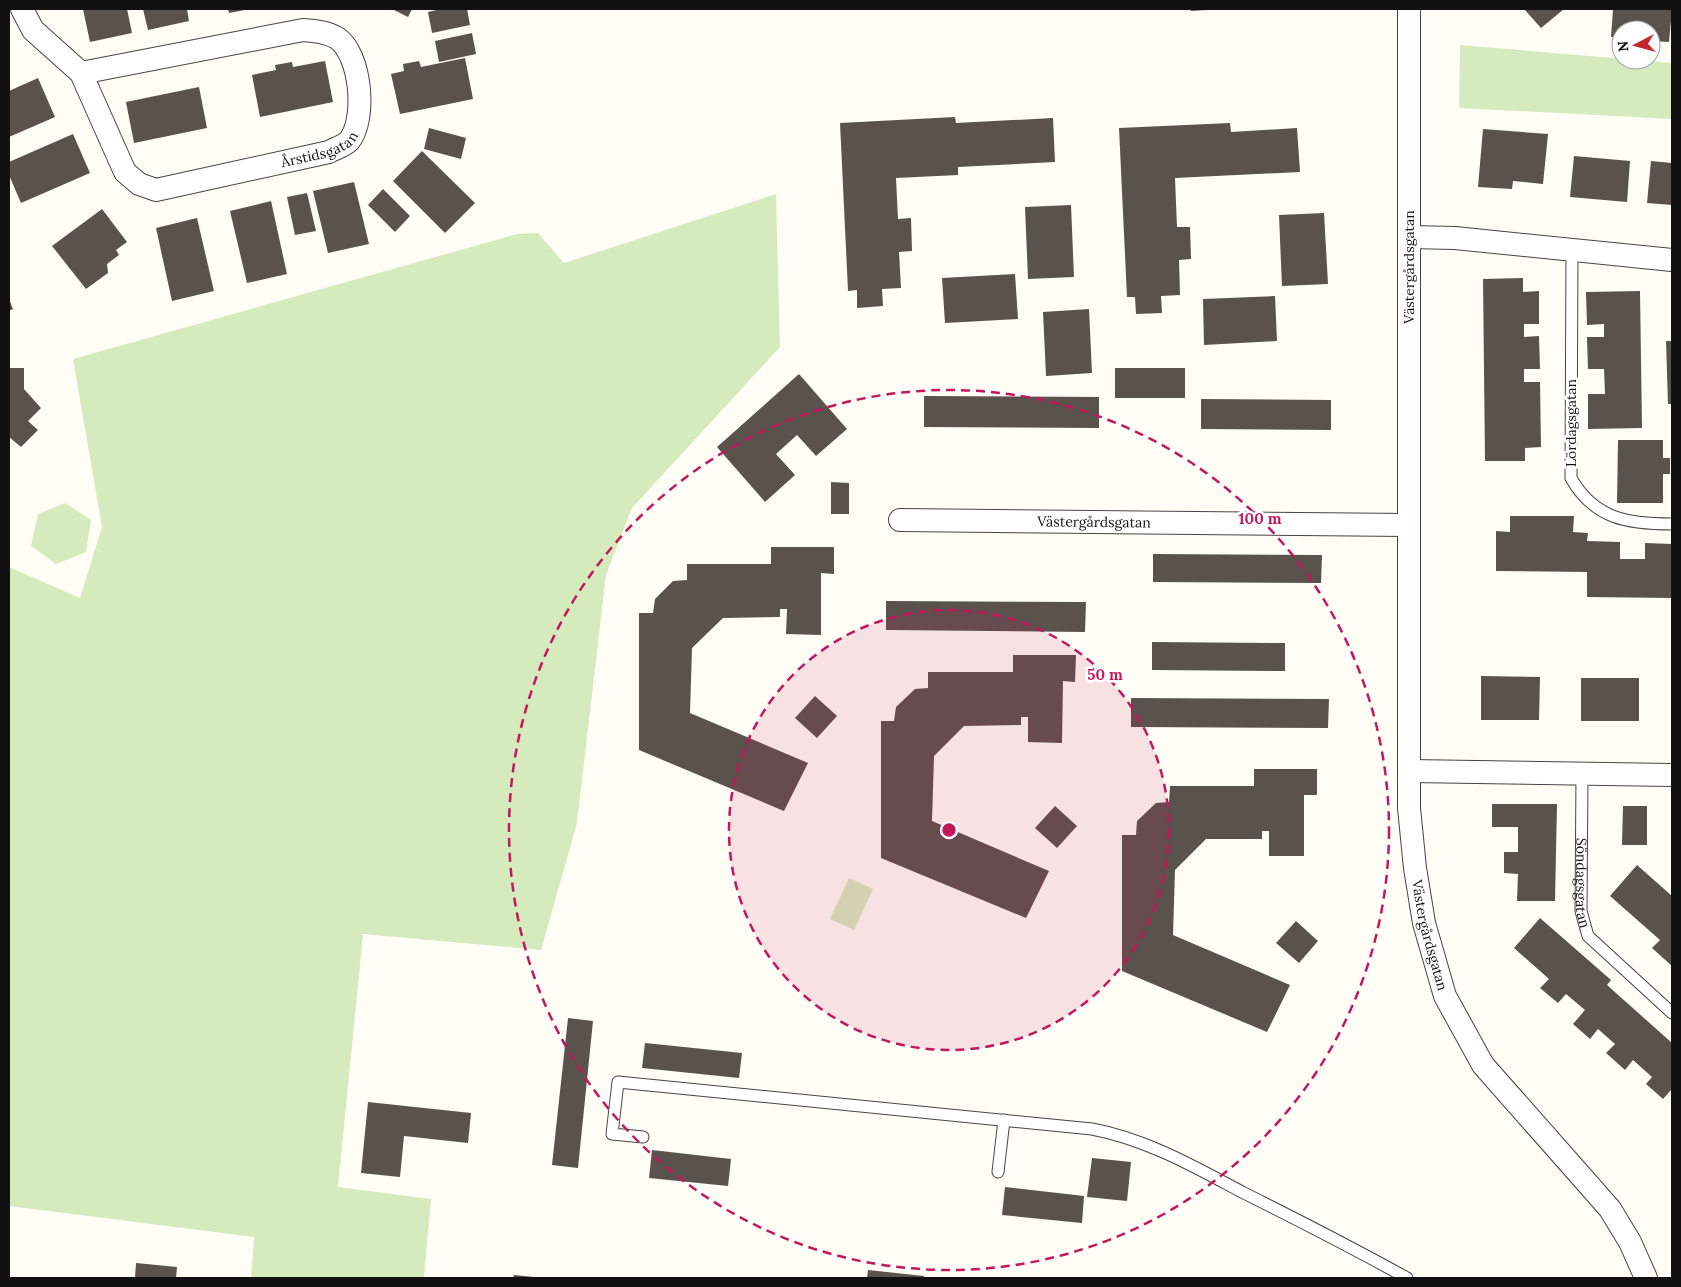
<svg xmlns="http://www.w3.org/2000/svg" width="1681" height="1287" viewBox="0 0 1681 1287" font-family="Lora,serif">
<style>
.green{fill:#d5ebbd}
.building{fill:#5a524d}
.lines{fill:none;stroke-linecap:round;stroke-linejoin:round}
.lane-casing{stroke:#444;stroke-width:13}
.street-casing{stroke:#444;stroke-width:24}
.lane{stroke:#fff;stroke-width:11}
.street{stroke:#fff;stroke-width:22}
.ring{fill:none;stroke:#c2185b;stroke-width:2.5;stroke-dasharray:9 6}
.labels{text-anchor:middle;stroke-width:5;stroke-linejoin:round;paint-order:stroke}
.street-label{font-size:14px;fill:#111;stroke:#fff}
.centre{fill:#c2185b;stroke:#fff;stroke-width:2.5}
.ring-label{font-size:15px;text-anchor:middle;font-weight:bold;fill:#c2185b;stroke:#fff;stroke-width:5;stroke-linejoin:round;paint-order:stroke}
</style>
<rect width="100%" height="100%" fill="#fffdf5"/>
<!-- green -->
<g class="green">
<polygon points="1460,45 1672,63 1672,119 1459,108"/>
<polygon points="776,194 780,347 632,508 606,575 577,823 541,950 363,934 338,1187 431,1199 424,1278 251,1278 254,1237 9,1206 9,567 80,598 102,527 73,359 517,234 538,233 564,263"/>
<polygon points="65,503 91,520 86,552 56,564 31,546 38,514"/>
<polygon points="849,878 873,889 854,930 830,919"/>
</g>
<!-- building -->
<g class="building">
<polygon points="83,9 127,9 132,33 90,42"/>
<polygon points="143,9 187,9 189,21 148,30"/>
<polygon points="228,9 245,9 245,10 229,13"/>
<polygon points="392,9 412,9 408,17"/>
<polygon points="441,9 467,9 470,25 432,33 428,12"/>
<polygon points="1191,9 1207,9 1207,10 1191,11"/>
<polygon points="1524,9 1564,9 1541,28"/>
<polygon points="1613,9 1672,9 1669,42 1651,41 1651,30 1621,30 1621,38 1611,37"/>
<polygon points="472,33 476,54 439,62 435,41"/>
<polygon points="465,58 473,99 400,114 391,74 404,71 403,64 419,61 421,67"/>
<polygon points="325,61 333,102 260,117 252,75 276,70 275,65 292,62 293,67"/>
<polygon points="38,78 55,117 9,137 9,91"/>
<polygon points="199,87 207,128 134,143 126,102"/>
<polygon points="955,117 956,123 1053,118 1055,162 958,167 958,175 896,178 898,219 911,218 912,251 899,252 901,288 882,289 883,306 857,308 857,290 848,291 840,123"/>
<polygon points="1230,123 1231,132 1297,128 1300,172 1175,178 1177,227 1190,227 1191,259 1179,260 1180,295 1161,296 1162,313 1136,314 1135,297 1127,297 1119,128"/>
<polygon points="429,128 466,138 461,159 424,149"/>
<polygon points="1483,129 1548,134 1543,184 1513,181 1512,189 1478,187"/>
<polygon points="73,134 90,173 21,203 9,175 9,162"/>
<polygon points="422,151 475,203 445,233 393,181"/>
<polygon points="1574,156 1630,161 1627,202 1570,197"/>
<polygon points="1651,161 1672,163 1672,205 1647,203"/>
<polygon points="354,182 369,244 328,253 313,191"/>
<polygon points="383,189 410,216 395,232 368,205"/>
<polygon points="307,193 316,231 295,235 287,197"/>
<polygon points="271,201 287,274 247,283 230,211"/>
<polygon points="1071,205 1074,277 1028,279 1025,207"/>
<polygon points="102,209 127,242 116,250 119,255 107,264 108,273 86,289 52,246"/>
<polygon points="1324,213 1328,284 1282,286 1279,215"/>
<polygon points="197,218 214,291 172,301 156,228"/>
<polygon points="1015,274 1018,319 945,323 942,278"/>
<polygon points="1523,278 1523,292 1539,291 1539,324 1524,324 1524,337 1539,336 1540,369 1524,369 1524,382 1540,382 1541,447 1525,448 1525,461 1485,461 1483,279"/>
<polygon points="1640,291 1642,428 1588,429 1588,394 1605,394 1604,369 1588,369 1587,337 1604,337 1604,324 1587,325 1586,292"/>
<polygon points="1275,296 1277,341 1204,345 1203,299"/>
<polygon points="9,299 13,309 9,311"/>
<polygon points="1089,309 1092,373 1046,376 1043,312"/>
<polygon points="1666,341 1672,341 1672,404 1668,404"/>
<polygon points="9,368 24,368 24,389 41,408 28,421 38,430 21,447 9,437"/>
<rect x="1115" y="368" width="70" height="30"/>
<polygon points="799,374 847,429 816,456 797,435 776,454 795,475 765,502 717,447"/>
<polygon points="924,396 1099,397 1099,428 924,427"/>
<polygon points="1201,399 1331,400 1331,430 1201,429"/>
<polygon points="1618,440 1663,440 1663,458 1670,458 1670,474 1663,474 1663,503 1617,503"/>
<polygon points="831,482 849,483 849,514 831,514"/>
<polygon points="1510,516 1574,516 1573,532 1588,533 1587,541 1620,542 1620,559 1645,559 1645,543 1672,544 1672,598 1587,597 1587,572 1496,571 1496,531 1510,532"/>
<polygon points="771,547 834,547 834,574 821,573 821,635 786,634 787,609 780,609 780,617 723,618 692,648 690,713 808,763 784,811 639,750 639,613 653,613 655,599 673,581 687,580 687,564 771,564"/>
<polygon points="1153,554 1322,555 1321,583 1153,582"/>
<polygon points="886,601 1086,602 1085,632 886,630"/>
<polygon points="1152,642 1285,643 1285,671 1152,670"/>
<polygon points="1013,655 1076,655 1075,682 1063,681 1062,743 1028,742 1028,717 1021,717 1021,725 964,726 934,756 932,821 1049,871 1026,918 881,858 881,721 894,721 896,707 915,689 928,688 928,672 1013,672"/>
<polygon points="1481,676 1540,677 1539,720 1481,720"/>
<rect x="1581" y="678" width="58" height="43"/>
<polygon points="815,696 837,716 817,738 795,718"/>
<polygon points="1131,698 1329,699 1328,728 1131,727"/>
<polygon points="1254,769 1317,769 1317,795 1304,795 1304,856 1269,856 1269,831 1262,831 1262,839 1206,839 1175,870 1173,935 1290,985 1267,1032 1122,971 1122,835 1136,835 1137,821 1156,803 1169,802 1170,786 1254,786"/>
<polygon points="1492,804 1557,804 1555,901 1517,901 1518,874 1504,873 1504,852 1518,852 1518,827 1492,827"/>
<polygon points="1055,806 1077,826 1057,848 1035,828"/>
<polygon points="1623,806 1647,806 1647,845 1622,845"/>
<polygon points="1637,865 1672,896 1672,966 1652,948 1660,940 1610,896"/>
<polygon points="1540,918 1611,980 1607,985 1672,1043 1672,1089 1663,1099 1646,1084 1652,1077 1633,1060 1625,1070 1606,1053 1615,1044 1598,1029 1590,1039 1573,1024 1585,1010 1566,994 1558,1003 1540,988 1549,979 1514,948"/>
<polygon points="1296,921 1318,941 1299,963 1276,943"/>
<polygon points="568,1018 593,1021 578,1168 552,1165"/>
<polygon points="645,1043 742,1053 739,1078 642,1068"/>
<polygon points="368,1102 471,1113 468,1143 404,1136 400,1177 361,1173"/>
<polygon points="652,1150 731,1159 728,1186 649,1178"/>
<polygon points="1092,1158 1131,1162 1127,1201 1087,1197"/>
<polygon points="1005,1187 1084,1196 1082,1223 1002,1215"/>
<polygon points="136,1263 177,1267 176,1278 135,1278"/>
<polygon points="868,1270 924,1276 924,1278 867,1278"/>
<polygon points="514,1275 534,1277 534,1278 513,1278"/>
</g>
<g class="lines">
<!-- lane casing -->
<g class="lane-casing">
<g id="lane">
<path d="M1572,249L1571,478C1594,519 1628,524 1672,524"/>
<path id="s1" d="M1582,774L1581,911L1588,936L1672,1013"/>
<path d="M643,1137L612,1134L618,1082L1092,1129C1146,1139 1195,1167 1242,1192C1298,1220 1353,1248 1407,1278"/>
<polyline points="998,1172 1004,1120"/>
</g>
</g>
<!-- street casing -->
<g class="street-casing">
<g id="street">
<path id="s2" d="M22,9L33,30L81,73L125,172L139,184L156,190L329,152C334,149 344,146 349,141C367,119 361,54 337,38C327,32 315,31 303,30L81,73"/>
<path id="s3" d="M1409,9V808L1415,868L1424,923L1445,996L1483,1065L1610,1209L1630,1242L1646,1278"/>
<polyline points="1410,237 1455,238 1672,260"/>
<path id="s4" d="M900,520L1408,525"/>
<polyline points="1410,771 1672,775"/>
</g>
</g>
<!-- lane -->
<use href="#lane" class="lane"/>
<!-- street -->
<use href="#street" class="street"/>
</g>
<!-- distance rings -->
<circle cx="949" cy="830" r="220" fill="#c2185b" fill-opacity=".12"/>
<g class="ring">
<circle cx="949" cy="830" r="220"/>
<circle cx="949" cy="830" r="440"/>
</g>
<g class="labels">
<!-- street labels -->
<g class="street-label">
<text dy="5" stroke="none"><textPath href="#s2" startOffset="402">Årstidsgatan</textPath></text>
<text transform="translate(1409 267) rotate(-90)" y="5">Västergårdsgatan</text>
<text transform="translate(1571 423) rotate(-90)" y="5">Lördagsgatan</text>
<text dy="5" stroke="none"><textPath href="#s4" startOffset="194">Västergårdsgatan</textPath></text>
<text dy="5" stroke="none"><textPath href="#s1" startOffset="109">Söndagsgatan</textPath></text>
<text dy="5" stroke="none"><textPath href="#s3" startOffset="928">Västergårdsgatan</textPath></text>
</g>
</g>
<circle cx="949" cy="830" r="8" class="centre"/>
<g class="ring-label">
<text x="1260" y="524">100 m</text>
<text x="1105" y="680">50 m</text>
</g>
<!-- border -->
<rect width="1681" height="1287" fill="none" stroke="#111111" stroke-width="20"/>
<!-- north arrow -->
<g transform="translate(1636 45) rotate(264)"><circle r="24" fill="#ffffff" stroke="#a0a0a0"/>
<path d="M0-4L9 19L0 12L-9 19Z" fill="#c4262e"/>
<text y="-8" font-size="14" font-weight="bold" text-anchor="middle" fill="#111111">N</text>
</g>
</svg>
